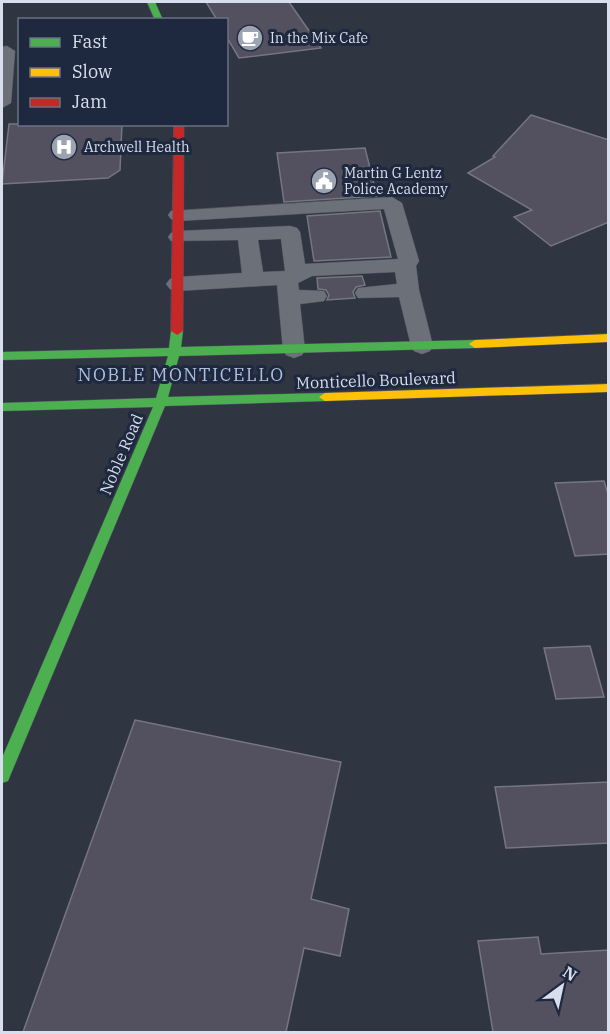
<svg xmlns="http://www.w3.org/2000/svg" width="610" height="1034" viewBox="0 0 610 1034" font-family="'IBM Plex Serif',serif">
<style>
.building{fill:#535060;stroke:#767681;stroke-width:1.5}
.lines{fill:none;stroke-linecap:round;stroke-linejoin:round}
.lane-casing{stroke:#4e545f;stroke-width:1}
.fast-casing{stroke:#4e545f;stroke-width:1}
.slow-casing{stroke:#4e545f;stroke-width:1}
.jam-casing{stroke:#4e545f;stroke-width:1}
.lane{fill:#6b7079;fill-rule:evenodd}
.fast{fill:#4caf50;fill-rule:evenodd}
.slow{fill:#ffc107;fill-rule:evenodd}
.jam{fill:#c62828;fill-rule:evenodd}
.labels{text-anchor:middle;stroke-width:6;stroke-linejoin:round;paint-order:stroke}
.far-poi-label{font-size:14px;fill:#d7deed;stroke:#1e283e;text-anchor:start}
.street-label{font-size:16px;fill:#d7deed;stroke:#1e283e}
.neighbourhood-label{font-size:18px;letter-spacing:1.5px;fill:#b1bfdc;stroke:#1e283e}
</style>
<rect width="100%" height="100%" fill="#2f3541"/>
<!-- building -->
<g class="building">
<polygon points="206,2 289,2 321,48 239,58 226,36 226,20 217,20"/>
<polygon points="531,115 609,140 609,222 551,246 514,217 532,210 468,173 495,157 493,156"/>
<polygon points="9,124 122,124 120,170 108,178 2,184"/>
<polygon points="365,148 377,196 284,202 277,153"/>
<polygon points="380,211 391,257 314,261 307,216"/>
<polygon points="362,276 365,285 356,287 353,292 355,298 327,300 329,295 326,290 318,289 317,278"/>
<polygon points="604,481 609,497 609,554 575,556 555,483"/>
<polygon points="590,646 604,697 556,699 544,648"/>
<polygon points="135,720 341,762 311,899 349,909 340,956 304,948 286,1032 23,1032"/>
<polygon points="609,782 609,843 506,848 495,787"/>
<polygon points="538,937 541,954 609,950 609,1032 493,1032 478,941"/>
</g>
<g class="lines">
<!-- lane casing -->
<g class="lane-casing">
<g id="lane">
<polygon points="7,46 15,51 11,103 2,108 2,47"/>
<path d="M392,197L402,203L419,261L416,266L419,290L433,346L430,351L422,354L414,351L411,346L399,297L358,298L355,293L358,288L397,284L395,272L312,276L298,283L299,290L324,291L327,296L324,301L300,304L305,350L302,355L294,358L286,355L283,350L277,285L177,291L170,289L166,284L170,279L177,277L242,273L238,240L171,241L168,237L171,233L178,231L290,226L297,228L300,232L305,264L398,259L384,209L178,221L171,219L168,215L171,211ZM281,239L285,271L263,272L258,240Z"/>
</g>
</g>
<!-- fast casing -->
<g class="fast-casing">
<g id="fast">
<polygon points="147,2 155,2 163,20 155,20"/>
<polygon points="177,327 183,331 181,347 475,340 481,344 475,348 179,356 168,397 325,393 331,397 325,401 165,406 10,776 8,781 2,783 2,758 153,407 2,411 2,403 156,398 168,356 2,360 2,352 169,348 171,331"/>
</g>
</g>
<!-- slow casing -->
<g class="slow-casing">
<g id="slow">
<polygon points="608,334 608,342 475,348 469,344 475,340"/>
<polygon points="608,384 608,392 325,401 319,397 325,393"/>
</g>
</g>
<!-- jam casing -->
<g class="jam-casing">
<polygon id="jam" points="174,124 184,124 183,331 177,335 171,331"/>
</g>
<!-- lane -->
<use href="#lane" class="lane"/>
<!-- fast -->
<use href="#fast" class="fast"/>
<!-- slow -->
<use href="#slow" class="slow"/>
<!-- jam -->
<use href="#jam" class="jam"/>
</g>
<!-- icons -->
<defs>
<g id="cafe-disc" transform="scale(1.35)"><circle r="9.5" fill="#9ca3b1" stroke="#1e283e"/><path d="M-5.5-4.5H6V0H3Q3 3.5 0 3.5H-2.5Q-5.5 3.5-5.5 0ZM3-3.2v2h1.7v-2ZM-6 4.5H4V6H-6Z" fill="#fff"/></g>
<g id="hospital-disc" transform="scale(1.35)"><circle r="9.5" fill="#9ca3b1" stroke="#1e283e"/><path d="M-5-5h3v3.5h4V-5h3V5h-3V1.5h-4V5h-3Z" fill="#fff"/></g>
<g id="civic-disc" transform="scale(1.35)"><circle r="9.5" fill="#9ca3b1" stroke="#1e283e"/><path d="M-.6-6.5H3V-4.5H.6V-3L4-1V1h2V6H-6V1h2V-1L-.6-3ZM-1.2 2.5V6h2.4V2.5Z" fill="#fff"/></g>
</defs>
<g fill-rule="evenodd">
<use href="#cafe-disc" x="250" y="38"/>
<use href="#hospital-disc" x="64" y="147"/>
<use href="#civic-disc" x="324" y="181"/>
</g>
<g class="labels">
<!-- far-poi labels -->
<g class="far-poi-label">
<text x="270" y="43">In the Mix Cafe</text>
<text x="84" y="152">Archwell Health</text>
<text x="344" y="178">Martin G Lentz<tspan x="344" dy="16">Police Academy</tspan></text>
</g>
<!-- street labels -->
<g class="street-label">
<text transform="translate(376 380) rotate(-2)" y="6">Monticello Boulevard</text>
<text transform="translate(121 454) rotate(-67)" y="6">Noble Road</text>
</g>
<!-- neighbourhood labels -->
<g class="neighbourhood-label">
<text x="181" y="381">NOBLE MONTICELLO</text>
</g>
</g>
<!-- border -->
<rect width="610" height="1034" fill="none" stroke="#d7deed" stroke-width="6"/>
<!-- legend -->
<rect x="18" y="18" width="210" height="108" fill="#1e283e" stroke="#687184" stroke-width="1.5"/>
<rect x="30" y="38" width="30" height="9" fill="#4caf50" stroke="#687184" stroke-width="1.5"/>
<text x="72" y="48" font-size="18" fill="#d7deed">Fast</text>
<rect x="30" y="68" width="30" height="9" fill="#ffc107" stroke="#687184" stroke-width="1.5"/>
<text x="72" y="78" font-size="18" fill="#d7deed">Slow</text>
<rect x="30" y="98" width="30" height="9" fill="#c62828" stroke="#687184" stroke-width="1.5"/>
<text x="72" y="108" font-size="18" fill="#d7deed">Jam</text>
<!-- north arrow -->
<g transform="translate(562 986) rotate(33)" stroke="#1e283e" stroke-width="4.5" paint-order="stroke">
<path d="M0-4.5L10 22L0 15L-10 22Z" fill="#d7deed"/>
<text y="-9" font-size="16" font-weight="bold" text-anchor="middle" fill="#d7deed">N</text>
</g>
</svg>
